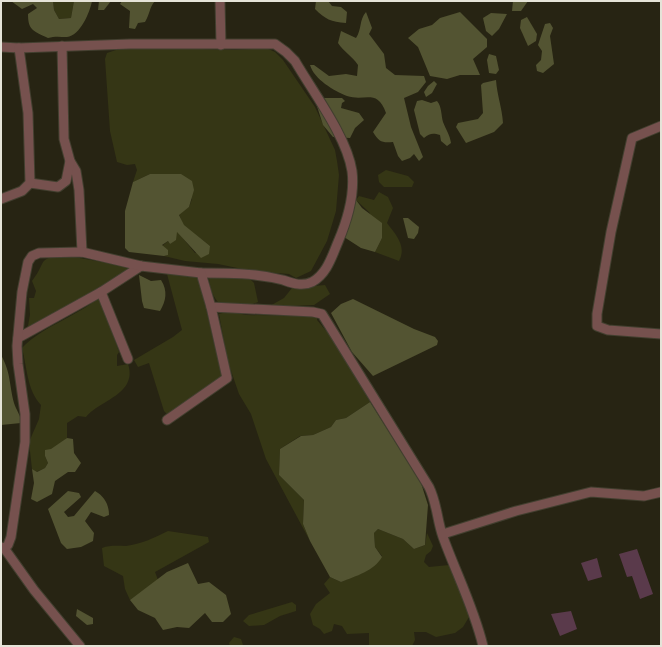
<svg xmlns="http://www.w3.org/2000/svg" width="662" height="647" viewBox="0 0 662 647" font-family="Georgia,serif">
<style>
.green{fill:#353615}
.forest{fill:#535432}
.building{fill:#5a3a4b}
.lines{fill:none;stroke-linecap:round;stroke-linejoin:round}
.street-casing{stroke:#423f2f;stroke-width:11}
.street{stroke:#76514e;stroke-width:9}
</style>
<rect width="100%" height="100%" fill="#272413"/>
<!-- green -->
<g class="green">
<polygon points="53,1 74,1 71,18 59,19 54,10"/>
<polygon points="171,48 234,50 266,48 275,52 283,60 315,107 335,150 337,161 339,175 336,211 327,241 311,271 296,278 289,274 252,271 218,264 185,261 164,256 168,255 162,246 168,241 170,244 177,231 195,253 210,246 183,225 179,214 189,207 192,199 163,174 150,174 133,182 137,170 135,164 127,165 117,162 110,131 105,59 107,53 119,49"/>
<polygon points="386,170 408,176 414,182 412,187 384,187 379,182 378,175"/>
<path d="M379,192L388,197L393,208L387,223C396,235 407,246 399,261L375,252L382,238L369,212L356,200L359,196L374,200Z"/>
<path d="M68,256L126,266L129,269L27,331L30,315L29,298H34L36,291L32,281C49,259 35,258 68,256Z"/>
<polygon points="170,272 199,278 214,344 223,377 167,414 164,411 149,363 138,367 134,360 173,337 182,330 167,274"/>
<path d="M212,276L250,279L254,283L258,302C248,306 226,310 217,301C212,295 210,286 209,279Z"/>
<polygon points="325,285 330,294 314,305 268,307 284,298 292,288"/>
<path d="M97,299L101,300L119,352L117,355V366L128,364C138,394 100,400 86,417L78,416L67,423V438L45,456L48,463L45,468L36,472L32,469L29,442L39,419L41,405C27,390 27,367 22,348C43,326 74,318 97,299Z"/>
<polygon points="229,311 246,315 317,316 317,320 332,338 370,402 346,418 336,420 331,427 313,435 300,436 280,449 279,475 304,500 303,524 310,541 266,459 251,414 239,394 228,362 219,314"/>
<polygon points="378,529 403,539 414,549 425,545 427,533 433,546 431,551 426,555 424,562 429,567 449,565 467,609 469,617 463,627 455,633 436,637 426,632 414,632 415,640 412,646 369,646 369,633 347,634 342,626 334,624 332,631 324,634 320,629 313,625 310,614 316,604 330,593 324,584 330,577 341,582 364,572 382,556 375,547 374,533"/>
<path d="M168,531L208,537L209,542L155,572L158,580L130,600L125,589L123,576L104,566L102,548C110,545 117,546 126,546C141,544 154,538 168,531Z"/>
<polygon points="292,602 296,605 296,611 280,616 264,625 249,626 243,621 249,615"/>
<polygon points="234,637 241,639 243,645 230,646 229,643"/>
</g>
<!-- forest -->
<g class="forest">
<path d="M11,1H53L54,10L59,19L71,18L74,1H92C90,12 80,36 67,37C60,37 55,36 48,38C34,31 28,31 28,14L37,8L33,4L22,9Z"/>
<polygon points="99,1 111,1 104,10 98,10"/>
<path d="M122,1H155C149,8 150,14 145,22L138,23L135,29L129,28L130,11L120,4Z"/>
<path d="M316,1H328L332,6L341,7L347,12L346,23C331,22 325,19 315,9Z"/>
<polygon points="513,1 528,1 521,11 512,11"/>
<path d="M366,12L372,28L369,34L384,54L386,68L395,75L424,76L426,82L418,92L404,98L411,127L423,157L419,161L414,154L410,158L402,161L398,156L393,142C382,143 379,142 373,132L386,113C377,88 365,102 347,96C334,91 314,79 310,65H314L329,76L346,74L357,76L358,65C352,56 344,52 338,43L341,31L356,38C362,29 359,20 366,12Z"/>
<polygon points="460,12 487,39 487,47 473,59 480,75 460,75 447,79 430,76 418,47 408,38 419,29 432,25 440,18"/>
<polygon points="491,13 507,14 499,29 492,36 486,31 483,18"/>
<polygon points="527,17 537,34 536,41 528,46 520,28 521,20"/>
<polygon points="550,23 553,28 550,36 554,64 543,73 537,71 536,65 541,60 542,51 538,45 545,24"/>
<polygon points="489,54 496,56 499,70 496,74 489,73 487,60"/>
<path d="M496,80C497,95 502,108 503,123L494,132L466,143L456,127L458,123L478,119L483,113L481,85L483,83Z"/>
<polygon points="434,81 437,84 432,93 426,97 424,92 428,86"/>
<polygon points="323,98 342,98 345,101 342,103 341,108 359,113 364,120 355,128 350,138 333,137 323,125 316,103"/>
<path d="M422,100L431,103L437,101C442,107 441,115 443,122C446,130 450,135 451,143L447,146L441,141L440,135C433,133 430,133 424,138L420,134L414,110L417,101Z"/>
<polygon points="150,174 181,174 192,181 194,190 189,207 179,215 184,225 210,246 209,254 201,258 177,232 176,240 170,244 168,241 162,245 168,250 168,255 164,256 129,252 125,248 125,211 133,182"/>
<polygon points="356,200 362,208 382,223 382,238 375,252 361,248 344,237"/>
<polygon points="403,218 408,218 419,227 418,233 414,239 408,238"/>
<path d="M139,275L151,281L161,280C168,291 166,301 160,311L144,308L142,301Z"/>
<polygon points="353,299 414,329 435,337 438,341 437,345 373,376 352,352 331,313 341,304"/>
<path d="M1,355C11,373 9,384 14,403C16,410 21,415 21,423L1,425Z"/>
<path d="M370,402L421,483L428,505L425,545L414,549L403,539L378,529L374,533L375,547L382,557C374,571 356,576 341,582L330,577L310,541L303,524L304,500L279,475L280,449L301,436L313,435L331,427L336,420L346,418Z"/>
<polygon points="67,438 73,439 74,453 81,463 75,472 68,472 55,481 52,494 37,502 31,499 34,483 32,469 37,472 45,468 48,463 45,456 45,450 51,449"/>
<path d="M68,491L79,493L81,497L64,512L68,517L74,516L95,491C104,496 109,504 109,515L104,517L91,512L85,521L94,533L93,541L81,547L67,549L61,543L48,509Z"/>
<polygon points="188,563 198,584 209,582 226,595 231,614 223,622 212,622 205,613 189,628 177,627 163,630 155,618 138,610 130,600 167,572"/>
<polygon points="77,609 93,618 93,624 87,625 76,616"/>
</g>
<!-- building -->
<g class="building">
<polygon points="637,549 653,594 640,599 632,576 627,577 619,554"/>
<polygon points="597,558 602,577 588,581 581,563"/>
<polygon points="571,611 577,629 560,636 551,614"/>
</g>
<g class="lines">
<!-- street casing -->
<g class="street-casing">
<g id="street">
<polyline points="220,1 221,45"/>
<polyline points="62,46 64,139 70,161 76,171 79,190 82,252"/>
<path d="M1,47L19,48L130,44H275L286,52L295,61C313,92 347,137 352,171C355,195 347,221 338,242C332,256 327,274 312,282C302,287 292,283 283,280C256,273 228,273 201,273"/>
<polyline points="661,126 632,138 611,232 597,314 597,326 608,330 661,334"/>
<polyline points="30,183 58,187 66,181 70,161"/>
<polyline points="1,199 22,191 30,183 28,113 19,48"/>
<polyline points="101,292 128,359"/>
<path d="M211,307L313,312L322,314L429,487C437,503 437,520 443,537C456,573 474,608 483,646"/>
<polyline points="18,338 101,292 141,266"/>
<polyline points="443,534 516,511 591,492 644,496 661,492"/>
<polyline points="1,547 4,548 34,590 80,646"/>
<polyline points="4,548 8,545 11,537 25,442 25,414 18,364 17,346 22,292 28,262 32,256 39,253 82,252 141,266 201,273 211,307 227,378 167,420"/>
</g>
</g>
<!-- street -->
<use href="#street" class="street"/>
</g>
<!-- border -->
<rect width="662" height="647" fill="none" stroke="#e5e3d8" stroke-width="4"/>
</svg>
